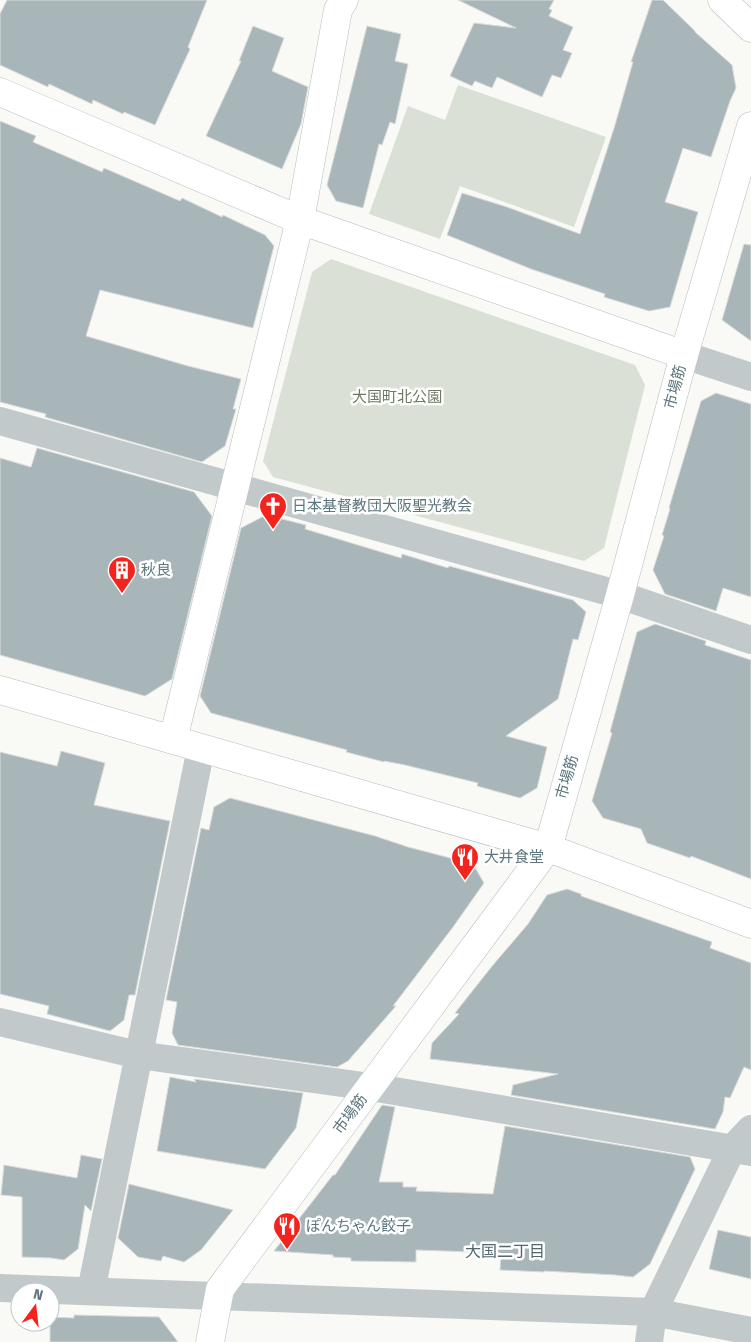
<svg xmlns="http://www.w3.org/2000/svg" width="751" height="1342" viewBox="0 0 751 1342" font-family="'Fira Sans','Noto Sans JP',sans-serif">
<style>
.green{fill:#dae0d5}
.building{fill:#a8b6b9;stroke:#dbdbd9}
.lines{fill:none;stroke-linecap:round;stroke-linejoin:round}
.secondary-casing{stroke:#b4bdc0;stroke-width:29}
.street{stroke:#c2c9cb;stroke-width:28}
.secondary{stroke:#fff;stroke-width:28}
.labels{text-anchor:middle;stroke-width:5;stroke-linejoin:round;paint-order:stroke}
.street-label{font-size:15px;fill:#5d767e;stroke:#fff}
.park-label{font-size:15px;fill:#6b7b61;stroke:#fff}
.poi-label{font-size:15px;fill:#5d767e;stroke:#fff;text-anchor:start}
.neighbourhood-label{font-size:16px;fill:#54686f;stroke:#fff}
</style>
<rect width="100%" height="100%" fill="#f9f9f6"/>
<!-- green -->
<g class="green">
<polygon points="458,85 606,137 574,227 460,186 440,239 369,214 408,106 445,120"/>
<polygon points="331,259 635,365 645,385 604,548 584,561 273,477 263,461 312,272"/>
</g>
<!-- building -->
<g class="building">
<polygon points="7,0 207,0 188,47 190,49 155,125 124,112 123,114 93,100 92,104 49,84 48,87 0,65 0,14"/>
<polygon points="458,0 554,0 549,9 552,10 549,16 573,27 563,50 572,53 561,78 552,75 542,97 497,77 492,88 475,81 472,86 450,76 474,23 516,28"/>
<polygon points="652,0 663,0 695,31 695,32 732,65 736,88 730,101 711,157 683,148 665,202 698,212 670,307 649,311 604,297 605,294 531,269 447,235 462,193 507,207 580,234 615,125 633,62 631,62"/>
<polygon points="253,26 284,38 272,71 308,87 301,124 282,169 206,136 241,61 239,61"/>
<polygon points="367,26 401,34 395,61 408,64 395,124 390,122 382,145 379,144 363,208 336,201 327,185"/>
<polygon points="0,121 36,136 33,142 102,172 104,168 180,201 182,198 222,217 223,215 265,235 274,246 253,328 100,290 86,336 188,366 241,379 233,409 236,409 225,446 202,462 45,417 46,414 0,402"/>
<polygon points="744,244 751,245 751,341 722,320"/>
<polygon points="716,393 751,404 751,597 723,588 716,611 665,594 653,570 664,536 662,535 670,509 669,508 701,401"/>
<polygon points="37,448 194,492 212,516 172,679 145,696 0,655 0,458 31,467"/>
<polygon points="266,515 306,525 305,529 401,558 402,554 448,568 449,566 573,600 586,612 578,640 573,639 558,699 506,736 547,747 537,788 520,798 477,786 478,783 405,765 384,761 384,762 346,752 347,750 211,713 200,696 241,528"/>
<polygon points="655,624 706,641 705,645 751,660 751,879 691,856 690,858 647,843 641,829 603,818 592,801 612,733 610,732 637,632"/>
<polygon points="61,751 105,763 94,805 170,821 135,995 129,995 124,1020 110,1031 47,1014 49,1006 0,994 0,752 57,766"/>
<polygon points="230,798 375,836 408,847 473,864 484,883 453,927 393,1006 396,1006 348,1061 337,1067 178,1045 172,1033 177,1002 166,1000 201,828 209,830 214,807"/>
<polygon points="567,889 581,894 581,896 712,942 710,948 751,963 751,1070 744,1067 730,1098 725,1097 723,1112 715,1129 511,1095 513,1085 558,1074 430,1059 432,1043 459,1014 455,1013 493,965 528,924 547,895"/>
<polygon points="170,1077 196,1082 194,1079 303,1093 296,1128 265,1169 157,1151"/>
<polygon points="382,1105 395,1107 379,1182 403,1182 403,1187 417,1187 416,1191 493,1194 505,1126 690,1157 695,1169 650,1264 633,1277 615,1275 544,1271 544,1272 500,1270 501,1253 416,1250 416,1262 351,1261 351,1258 333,1257 333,1255 274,1251 333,1175 335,1175"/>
<polygon points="81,1155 102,1159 91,1211 85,1205 78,1249 64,1260 51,1258 22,1257 22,1197 1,1195 4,1165 77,1178"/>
<polygon points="129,1184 233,1210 201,1250 184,1262 163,1256 161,1261 138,1257 118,1238"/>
<polygon points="718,1230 751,1237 751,1279 709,1269"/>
<polygon points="74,1315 159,1317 178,1342 50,1342 50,1317 74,1318"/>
</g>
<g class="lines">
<!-- secondary casing -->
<g class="secondary-casing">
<g id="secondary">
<polyline points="722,0 751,28"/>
<polyline points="0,92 300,220 684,355"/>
<polyline points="0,690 548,848 751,924"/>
<polyline points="173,740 300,220 338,10 344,0"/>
<polyline points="210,1342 220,1289 548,848 620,595 684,355 751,126"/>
</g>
</g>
<!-- street -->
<g class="street">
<polyline points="684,355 751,377"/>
<polyline points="0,421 620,595 751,640"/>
<polyline points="0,1022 138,1055 371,1087 751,1152"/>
<polyline points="0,1288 653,1312 751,1331"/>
<polyline points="91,1291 201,748"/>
<polyline points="649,1342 653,1312 732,1149 751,1129"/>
</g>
<!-- secondary -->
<use href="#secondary" class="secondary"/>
</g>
<!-- icons -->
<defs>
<g id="church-pin" transform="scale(1.4375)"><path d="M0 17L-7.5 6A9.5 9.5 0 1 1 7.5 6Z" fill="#f2241d" stroke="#fff"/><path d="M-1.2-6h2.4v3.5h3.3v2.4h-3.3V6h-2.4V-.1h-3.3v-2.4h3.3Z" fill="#fff"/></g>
<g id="building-pin" transform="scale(1.4375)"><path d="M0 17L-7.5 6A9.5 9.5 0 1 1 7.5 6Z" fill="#f2241d" stroke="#fff"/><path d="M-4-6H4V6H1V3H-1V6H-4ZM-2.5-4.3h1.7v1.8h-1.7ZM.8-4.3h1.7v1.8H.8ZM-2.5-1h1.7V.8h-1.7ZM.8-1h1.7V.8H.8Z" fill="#fff"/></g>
<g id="restaurant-pin" transform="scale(1.4375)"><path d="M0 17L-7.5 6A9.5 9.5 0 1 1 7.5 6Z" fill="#f2241d" stroke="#fff"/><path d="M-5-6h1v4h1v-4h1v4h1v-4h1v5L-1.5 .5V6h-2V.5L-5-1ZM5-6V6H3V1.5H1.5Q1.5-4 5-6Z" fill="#fff"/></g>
</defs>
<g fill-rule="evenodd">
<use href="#church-pin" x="273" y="506"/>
<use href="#building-pin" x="122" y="570"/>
<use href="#restaurant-pin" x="465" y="857"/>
<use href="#restaurant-pin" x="287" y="1226"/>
</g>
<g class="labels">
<!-- street labels -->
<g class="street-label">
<text transform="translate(675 387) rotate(-75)" y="5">市場筋</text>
<text transform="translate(567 777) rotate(-74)" y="5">市場筋</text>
<text transform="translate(350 1114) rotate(-53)" y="5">市場筋</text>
</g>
<!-- park labels -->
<g class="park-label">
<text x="397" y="402">大国町北公園</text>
</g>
<!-- poi labels -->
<g class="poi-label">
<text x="292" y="511">日本基督教団大阪聖光教会</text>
<text x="141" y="575">秋良</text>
<text x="484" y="862">大井食堂</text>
<text x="306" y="1231">ぽんちゃん餃子</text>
</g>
<!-- neighbourhood labels -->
<g class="neighbourhood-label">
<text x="505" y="1257">大国二丁目</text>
</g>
</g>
<!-- north arrow -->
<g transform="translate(35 1307) rotate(15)"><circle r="24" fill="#ffffff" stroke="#bec8cb"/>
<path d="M0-4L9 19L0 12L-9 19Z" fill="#f2241d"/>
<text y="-8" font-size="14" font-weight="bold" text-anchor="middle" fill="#5d767e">N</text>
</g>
</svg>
